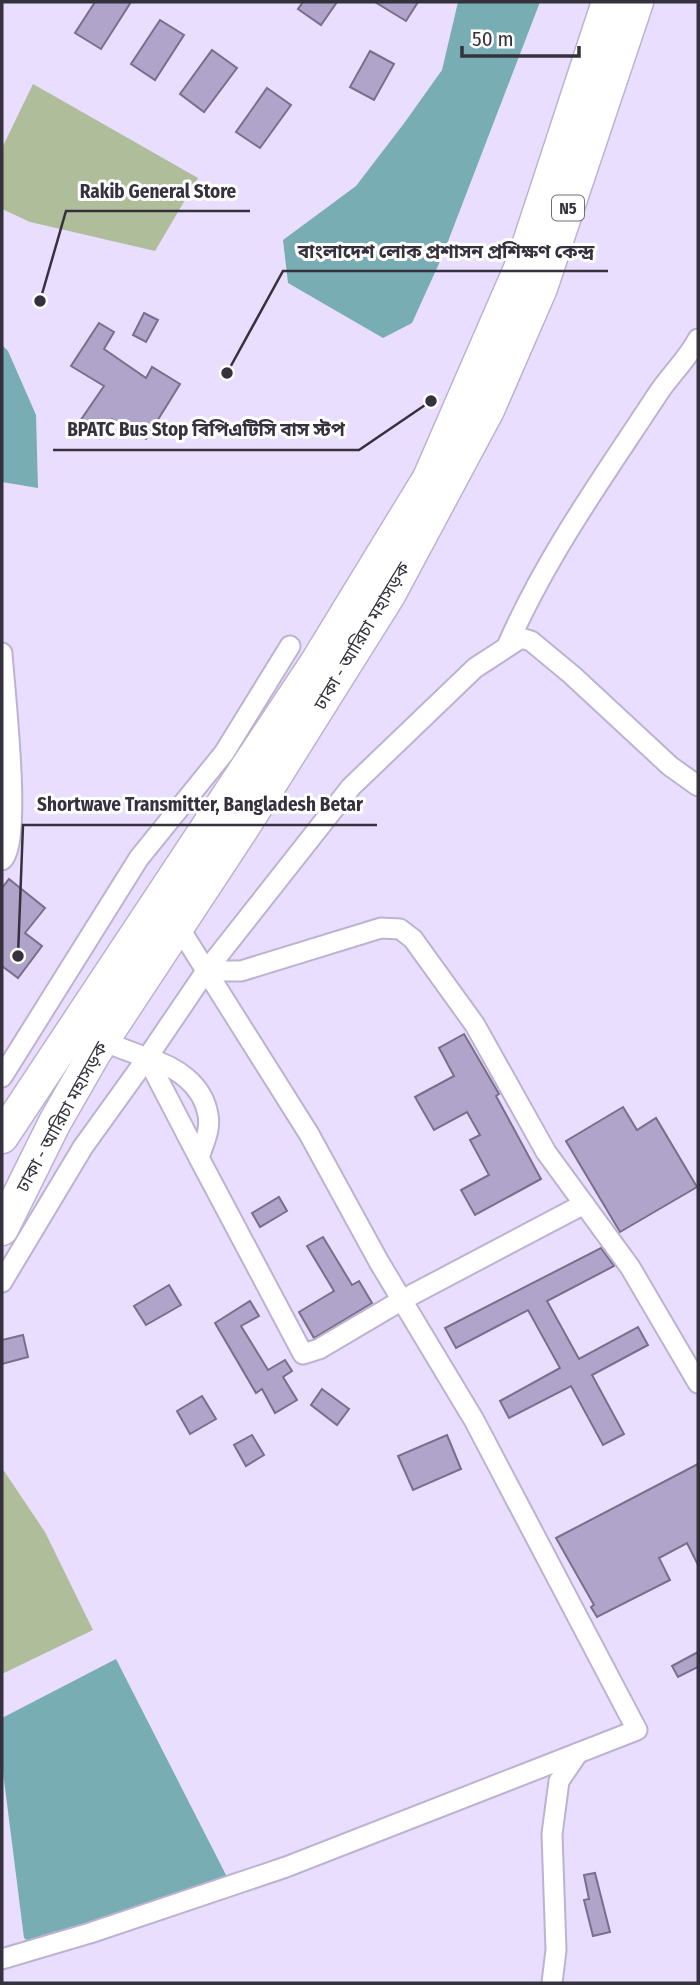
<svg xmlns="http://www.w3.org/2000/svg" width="700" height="1985" viewBox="0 0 700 1985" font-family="'Fira Sans Condensed','Noto Sans Bengali',sans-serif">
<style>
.green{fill:#afbd9b}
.water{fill:#78adb4}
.building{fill:#b1a4ca;stroke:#796e8b;stroke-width:2}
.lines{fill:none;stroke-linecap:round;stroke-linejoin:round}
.minor-casing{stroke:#bdb2d1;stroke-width:23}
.trunk-casing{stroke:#bdb2d1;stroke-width:35}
.minor{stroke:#fff;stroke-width:19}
.trunk{stroke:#fff;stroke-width:32}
.labels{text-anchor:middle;stroke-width:6;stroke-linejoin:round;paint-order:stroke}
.shield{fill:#fff;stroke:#726f77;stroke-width:2}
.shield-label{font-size:16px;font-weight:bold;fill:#35313d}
.street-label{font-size:18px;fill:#35313d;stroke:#fff}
.leader{fill:none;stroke:#35313d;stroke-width:2.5}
.callout-dot{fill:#35313d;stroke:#fff;stroke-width:2.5}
.callout-label{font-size:19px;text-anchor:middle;font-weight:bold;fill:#35313d;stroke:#fff;stroke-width:6;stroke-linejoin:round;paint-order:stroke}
</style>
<rect width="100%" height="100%" fill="#eadeff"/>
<!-- green -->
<g class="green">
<polygon points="33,84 198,178 155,251 30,222 2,209 2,148"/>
<polygon points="2,1468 45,1532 93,1630 2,1674"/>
</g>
<!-- water -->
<g class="water">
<polygon points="458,2 540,2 442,257 412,323 383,338 288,283 283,240 356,186 405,122 442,70"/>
<polygon points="2,345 8,351 36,415 38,488 2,482"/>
<polygon points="116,1659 227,1877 31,1943 24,1938 2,1764 2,1718"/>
</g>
<!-- building -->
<g class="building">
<polygon points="95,2 131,2 101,49 75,33"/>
<polygon points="303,2 337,2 321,25 298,9"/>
<polygon points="375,2 418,2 406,21"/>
<polygon points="160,20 184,35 155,80 131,64"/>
<polygon points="212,50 237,68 204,112 180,94"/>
<polygon points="370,51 394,64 374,100 350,87"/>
<polygon points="267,88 291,105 260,148 236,132"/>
<polygon points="144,313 158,320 146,342 133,335"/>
<polygon points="99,323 114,332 104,349 146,378 152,367 180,384 146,439 112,419 99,438 78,424 104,386 71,366"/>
<polygon points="9,879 45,908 25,933 42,946 18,978 2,966 2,888"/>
<polygon points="464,1034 499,1094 496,1096 541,1179 475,1215 461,1190 489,1175 470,1140 480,1135 467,1112 434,1130 415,1097 454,1076 439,1048"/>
<polygon points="623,1107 637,1130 656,1118 697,1187 620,1232 566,1141"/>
<polygon points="279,1197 287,1211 260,1227 252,1213"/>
<polygon points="323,1237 352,1285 359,1281 372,1303 314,1338 299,1312 334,1291 307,1246"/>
<polygon points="601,1248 614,1266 547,1301 579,1359 638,1327 648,1345 592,1375 624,1434 603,1445 571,1386 509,1418 500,1401 560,1368 528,1310 456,1348 445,1328"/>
<polygon points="169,1285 181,1305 146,1325 134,1306"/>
<polygon points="250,1301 259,1316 241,1326 268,1370 285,1360 292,1371 283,1377 297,1400 275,1413 262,1389 256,1393 215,1323"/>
<polygon points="23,1335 28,1357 2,1364 2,1340"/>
<polygon points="322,1389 349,1409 337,1425 311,1405"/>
<polygon points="202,1396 216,1419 190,1434 177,1411"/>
<polygon points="252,1435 264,1455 246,1466 234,1445"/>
<polygon points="447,1435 461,1469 413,1490 398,1456"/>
<polygon points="698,1464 698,1565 687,1543 659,1558 670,1580 597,1617 591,1607 594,1605 556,1538"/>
<polygon points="698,1652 698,1667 678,1677 672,1666"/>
<polygon points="595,1873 610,1932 593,1936 584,1900 589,1899 584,1875"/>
</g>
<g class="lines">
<!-- minor casing -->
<g class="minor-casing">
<g id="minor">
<path d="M508,644C547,555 604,476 657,395C670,375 687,360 698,339"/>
<path d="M2,653C4,686 23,844 2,860"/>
<polyline points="206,971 241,971 381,928 400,929 413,939 475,1025 546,1152 630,1267 698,1383"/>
<polyline points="147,1058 206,971 351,787 475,668 521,638 531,641 572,675 670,766 698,786"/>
<path d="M147,1058C175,1066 203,1084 208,1115C211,1131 203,1144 199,1158L303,1354L319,1349L402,1300L584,1204"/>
<polyline points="147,1058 199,1158"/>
<polyline points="2,1077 139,858 224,753 290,646"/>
<polyline points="2,1282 83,1147 147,1058 102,1041"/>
<polyline points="2,1959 90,1933 286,1867 637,1730 474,1420 379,1262 309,1134 178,926"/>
<polyline points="552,1983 556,1950 552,1834 559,1781 578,1753"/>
</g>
</g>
<!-- trunk casing -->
<g class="trunk-casing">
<g id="trunk">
<polyline points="2,1137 316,663 429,478 522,264 608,2"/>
<polyline points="2,1229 55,1122 94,1054 246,823 389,595 488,410 541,288 637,2"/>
</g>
</g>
<!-- minor -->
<use href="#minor" class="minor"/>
<!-- trunk -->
<use href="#trunk" class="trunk"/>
</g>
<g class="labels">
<!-- shield labels -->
<rect class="shield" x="552" y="195.5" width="32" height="25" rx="5"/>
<g class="shield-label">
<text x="568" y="214">N5</text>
</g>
<!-- street labels -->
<g class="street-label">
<text transform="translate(362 636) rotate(-59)" y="6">ঢাকা - আরিচা মহাসড়ক</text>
<text transform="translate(62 1117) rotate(-61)" y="6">ঢাকা - আরিচা মহাসড়ক</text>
</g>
</g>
<!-- callouts -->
<path class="leader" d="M40 301L66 211H250M227 373L283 271H608M431 401L359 450H53M18 956L23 825H377"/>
<g class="callout-dot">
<circle cx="40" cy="301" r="7"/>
<circle cx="227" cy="373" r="7"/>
<circle cx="431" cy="401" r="7"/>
<circle cx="18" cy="956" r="7"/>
</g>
<g class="callout-label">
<text x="158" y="198">Rakib General Store</text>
<text x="446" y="258">বাংলাদেশ লোক প্রশাসন প্রশিক্ষণ কেন্দ্র</text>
<text x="206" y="436">BPATC Bus Stop বিপিএটিসি বাস স্টপ</text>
<text x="200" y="811">Shortwave Transmitter, Bangladesh Betar</text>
</g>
<!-- border -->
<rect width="700" height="1985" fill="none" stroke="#35313d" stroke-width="7"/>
<!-- scale -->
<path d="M462 46v10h117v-10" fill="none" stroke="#35313d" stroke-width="3.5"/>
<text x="472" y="46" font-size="21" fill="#35313d" stroke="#ffffff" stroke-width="5" paint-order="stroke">50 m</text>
</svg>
